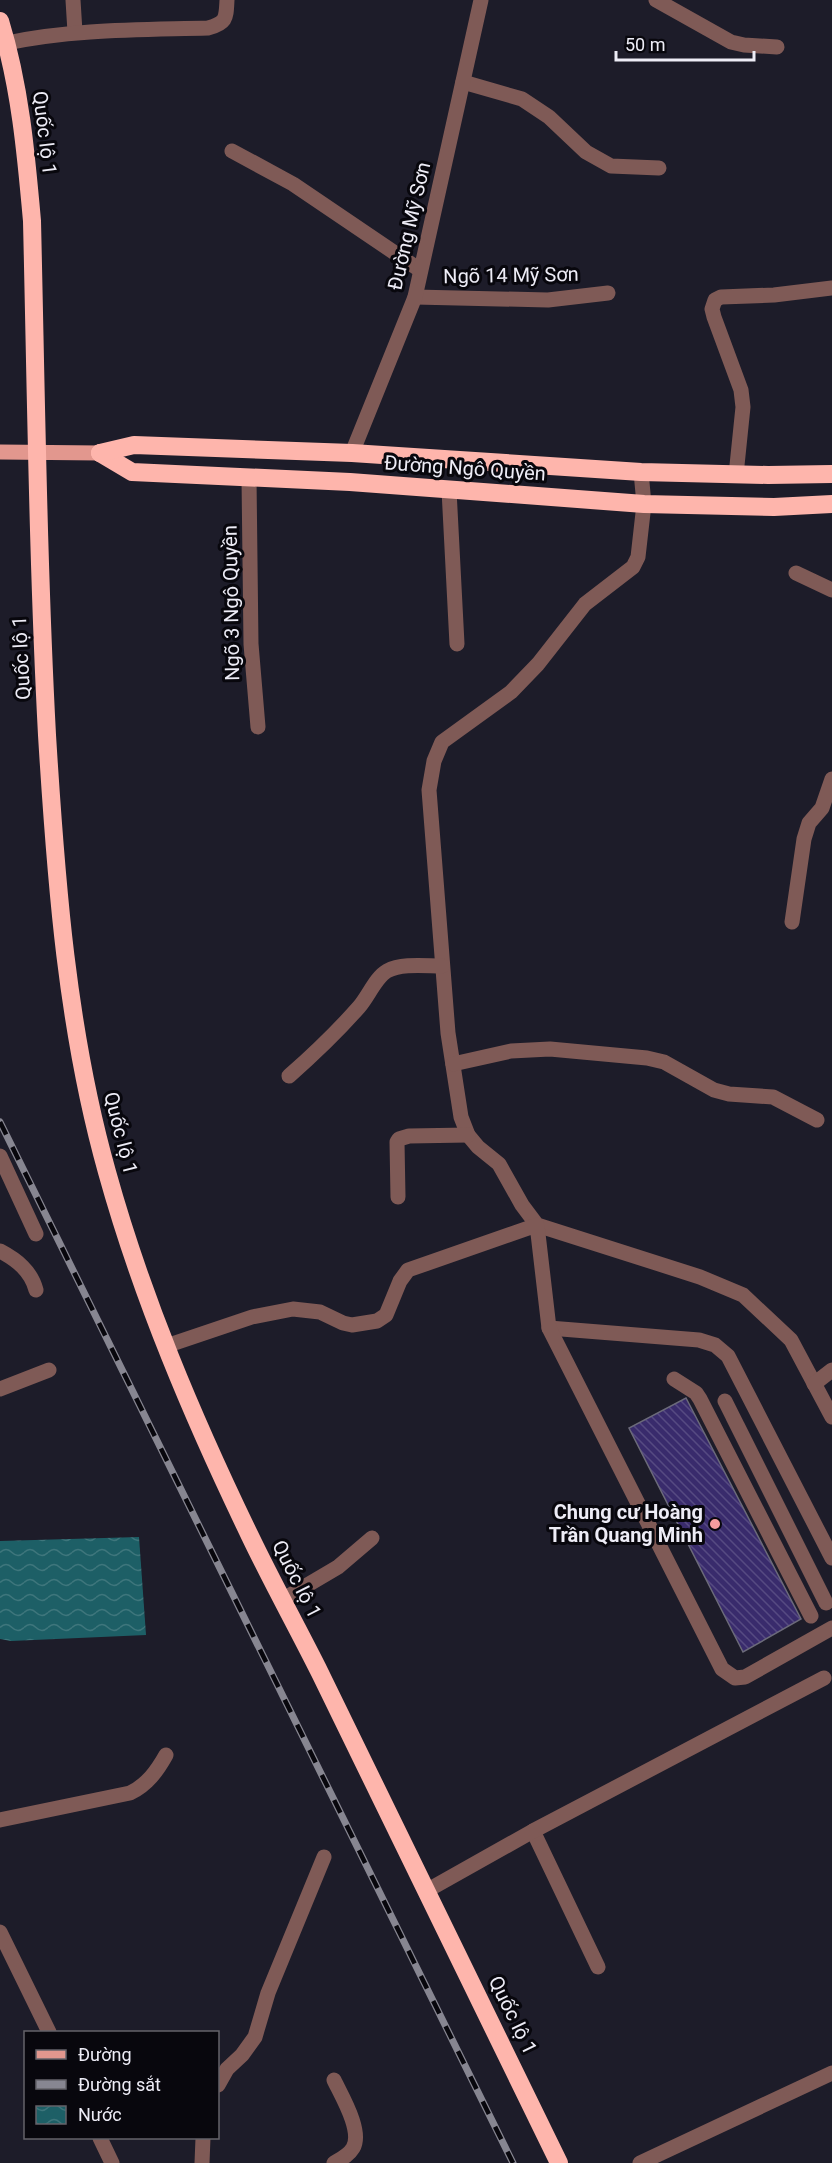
<svg xmlns="http://www.w3.org/2000/svg" width="832" height="2163" viewBox="0 0 832 2163" font-family="Roboto,sans-serif">
<style>
.water{fill:url(#water-waves)}
.building{fill:url(#building-back-hatch);stroke:#6b6a7a;stroke-width:1.5}
.lines{fill:none;stroke-linecap:round;stroke-linejoin:round}
.minor{stroke:#7f5a56;stroke-width:15}
.major{stroke:#e2978e;stroke-width:15}
.highway{stroke:#feb5ac;stroke-width:18}
.rail-casing{stroke:#878691;stroke-width:7}
.rail{stroke:#08070d;stroke-width:4.5;stroke-dasharray:14;stroke-linecap:butt}
.poi-dot{fill:#f49b9f;stroke:#08070d;stroke-width:2}
.labels{text-anchor:middle;stroke-width:6;stroke-linejoin:round;paint-order:stroke}
.street-label{font-size:20px;fill:#edecf6;stroke:#08070d}
.poi-label{font-size:20px;font-weight:bold;fill:#edecf6;stroke:#08070d;text-anchor:end}
</style>
<defs>
<pattern id="water-waves" width="16" height="10" patternUnits="userSpaceOnUse" patternTransform="scale(1.5)"><rect width="16" height="10" fill="#1d5f66"/><path d="M0 5q4-4 8 0t8 0" fill="none" stroke="#3e767c"/></pattern>
<pattern id="building-back-hatch" width="6" height="6" patternUnits="userSpaceOnUse" patternTransform="scale(1.5)"><rect width="6" height="6" fill="#392b6c"/><path d="M-1 5l2 2M0 0l6 6M5-1l2 2" fill="none" stroke="#564a82"/></pattern>
</defs>
<rect width="100%" height="100%" fill="#1d1c29"/>
<!-- water -->
<polygon class="water" points="139,1537 146,1635 11,1641 0,1639 0,1541"/>
<!-- building -->
<polygon class="building" points="686,1398 801,1619 743,1652 629,1428"/>
<g class="lines">
<!-- minor -->
<g class="minor">
<polyline points="73,0 75,32"/>
<polyline points="656,0 731,42 744,45 777,47"/>
<path d="M7,43C73,29 140,30 208,28C227,23 226,18 227,0"/>
<polyline points="463,82 522,99 549,117 586,152 611,166 659,168"/>
<polyline points="232,151 293,184 420,270"/>
<polyline points="415,297 548,300 608,293"/>
<polyline points="352,453 415,297 481,0"/>
<polyline points="641,472 644,504 638,557 633,567 585,604 538,664 511,692 442,742 434,761 429,790 448,1033 461,1117 468,1135 478,1147 499,1164 522,1205 537,1225 700,1277 743,1295 791,1340 832,1417"/>
<polyline points="736,475 743,407 741,390 714,317 712,309 715,300 721,297 774,295 832,288"/>
<polyline points="249,478 251,644 258,727"/>
<polyline points="449,490 457,644"/>
<polyline points="796,573 832,590"/>
<polyline points="792,922 804,839 809,823 822,808 832,779"/>
<polyline points="453,1064 511,1051 550,1049 647,1058 664,1062 714,1090 729,1094 773,1097 817,1120"/>
<path d="M289,1076C314,1054 337,1032 359,1007C368,997 376,977 387,971C402,963 425,966 442,966"/>
<polyline points="0,1156 36,1234"/>
<polyline points="398,1197 397,1142 399,1139 409,1136 468,1135"/>
<path d="M0,1251C17,1260 31,1271 36,1290"/>
<polyline points="549,1328 699,1340 715,1345 728,1356 832,1558"/>
<polyline points="166,1346 252,1317 293,1309 320,1312 343,1323 352,1325 377,1321 386,1315 400,1281 408,1270 537,1225 549,1328 722,1669 735,1678 745,1677 832,1628"/>
<polyline points="674,1379 696,1393 700,1399 811,1616"/>
<polyline points="814,1384 832,1370"/>
<polyline points="0,1389 49,1370"/>
<polyline points="725,1401 826,1603"/>
<polyline points="282,1600 338,1567 372,1538"/>
<path d="M0,1820L130,1793C147,1785 157,1771 166,1755"/>
<polyline points="533,1831 598,1967"/>
<polyline points="428,1890 533,1831 824,1678"/>
<polyline points="0,1932 49,2032"/>
<path d="M334,2080C341,2095 363,2131 353,2148C349,2155 341,2159 334,2163"/>
<polyline points="218,2085 227,2069 242,2055 255,2037 268,1993 324,1857"/>
<polyline points="100,2138 112,2163"/>
<polyline points="202,2163 203,2138"/>
<polyline points="640,2163 832,2073"/>
</g>
<!-- major -->
<polyline class="major" points="0,452 100,453"/>
<!-- highway -->
<g class="highway">
<path d="M0,21C20,86 26,153 32,221C36,392 38,564 47,735C56,882 67,1030 107,1172C142,1298 193,1418 250,1536C272,1582 297,1627 320,1673C400,1836 480,1999 559,2163"/>
<polyline points="100,453 132,472 350,482 644,504 774,507 832,504"/>
<polyline points="100,453 134,445 352,453 641,472 768,475 832,474"/>
</g>
<!-- rail casing -->
<g class="rail-casing">
<polyline id="rail" points="0,1122 513,2163"/>
</g>
<!-- rail -->
<use href="#rail" class="rail"/>
</g>
<!-- markers -->
<circle class="poi-dot" cx="715" cy="1524" r="6"/>
<g class="labels">
<!-- street labels -->
<g class="street-label">
<text transform="translate(45 133) rotate(83)" y="7">Quốc lộ 1</text>
<text transform="translate(409 226) rotate(-77)" y="7">Đường Mỹ Sơn</text>
<text transform="translate(511 275) rotate(-1)" y="7">Ngõ 14 Mỹ Sơn</text>
<text transform="translate(465 468) rotate(4)" y="7">Đường Ngô Quyền</text>
<text transform="translate(231 603) rotate(-91)" y="7">Ngõ 3 Ngô Quyền</text>
<text transform="translate(21 658) rotate(-93)" y="7">Quốc lộ 1</text>
<text transform="translate(121 1133) rotate(76)" y="7">Quốc lộ 1</text>
<text transform="translate(297 1579) rotate(63)" y="7">Quốc lộ 1</text>
<text transform="translate(513 2015) rotate(64)" y="7">Quốc lộ 1</text>
</g>
<!-- poi labels -->
<g class="poi-label">
<text x="703" y="1519">Chung cư Hoàng<tspan x="703" dy="23">Trần Quang Minh</tspan></text>
</g>
</g>
<!-- legend -->
<rect x="24" y="2031" width="195" height="108" fill="#08070d" stroke="#64636a" stroke-width="1.5"/>
<rect x="36" y="2050" width="30" height="9" fill="#e2978e" stroke="#64636a" stroke-width="1.5"/>
<text x="78" y="2061" font-size="18" fill="#edecf6">Đường</text>
<rect x="36" y="2080" width="30" height="9" fill="#878691" stroke="#64636a" stroke-width="1.5"/>
<text x="78" y="2091" font-size="18" fill="#edecf6">Đường sắt</text>
<rect x="36" y="2106" width="30" height="18" fill="url(#water-waves)" stroke="#64636a" stroke-width="1.5"/>
<text x="78" y="2121" font-size="18" fill="#edecf6">Nước</text>
<!-- scale -->
<path d="M616 51v9h138v-9" fill="none" stroke="#edecf6" stroke-width="3"/>
<text x="625" y="51" font-size="18" fill="#edecf6" stroke="#08070d" stroke-width="4.5" paint-order="stroke">50 m</text>
</svg>
